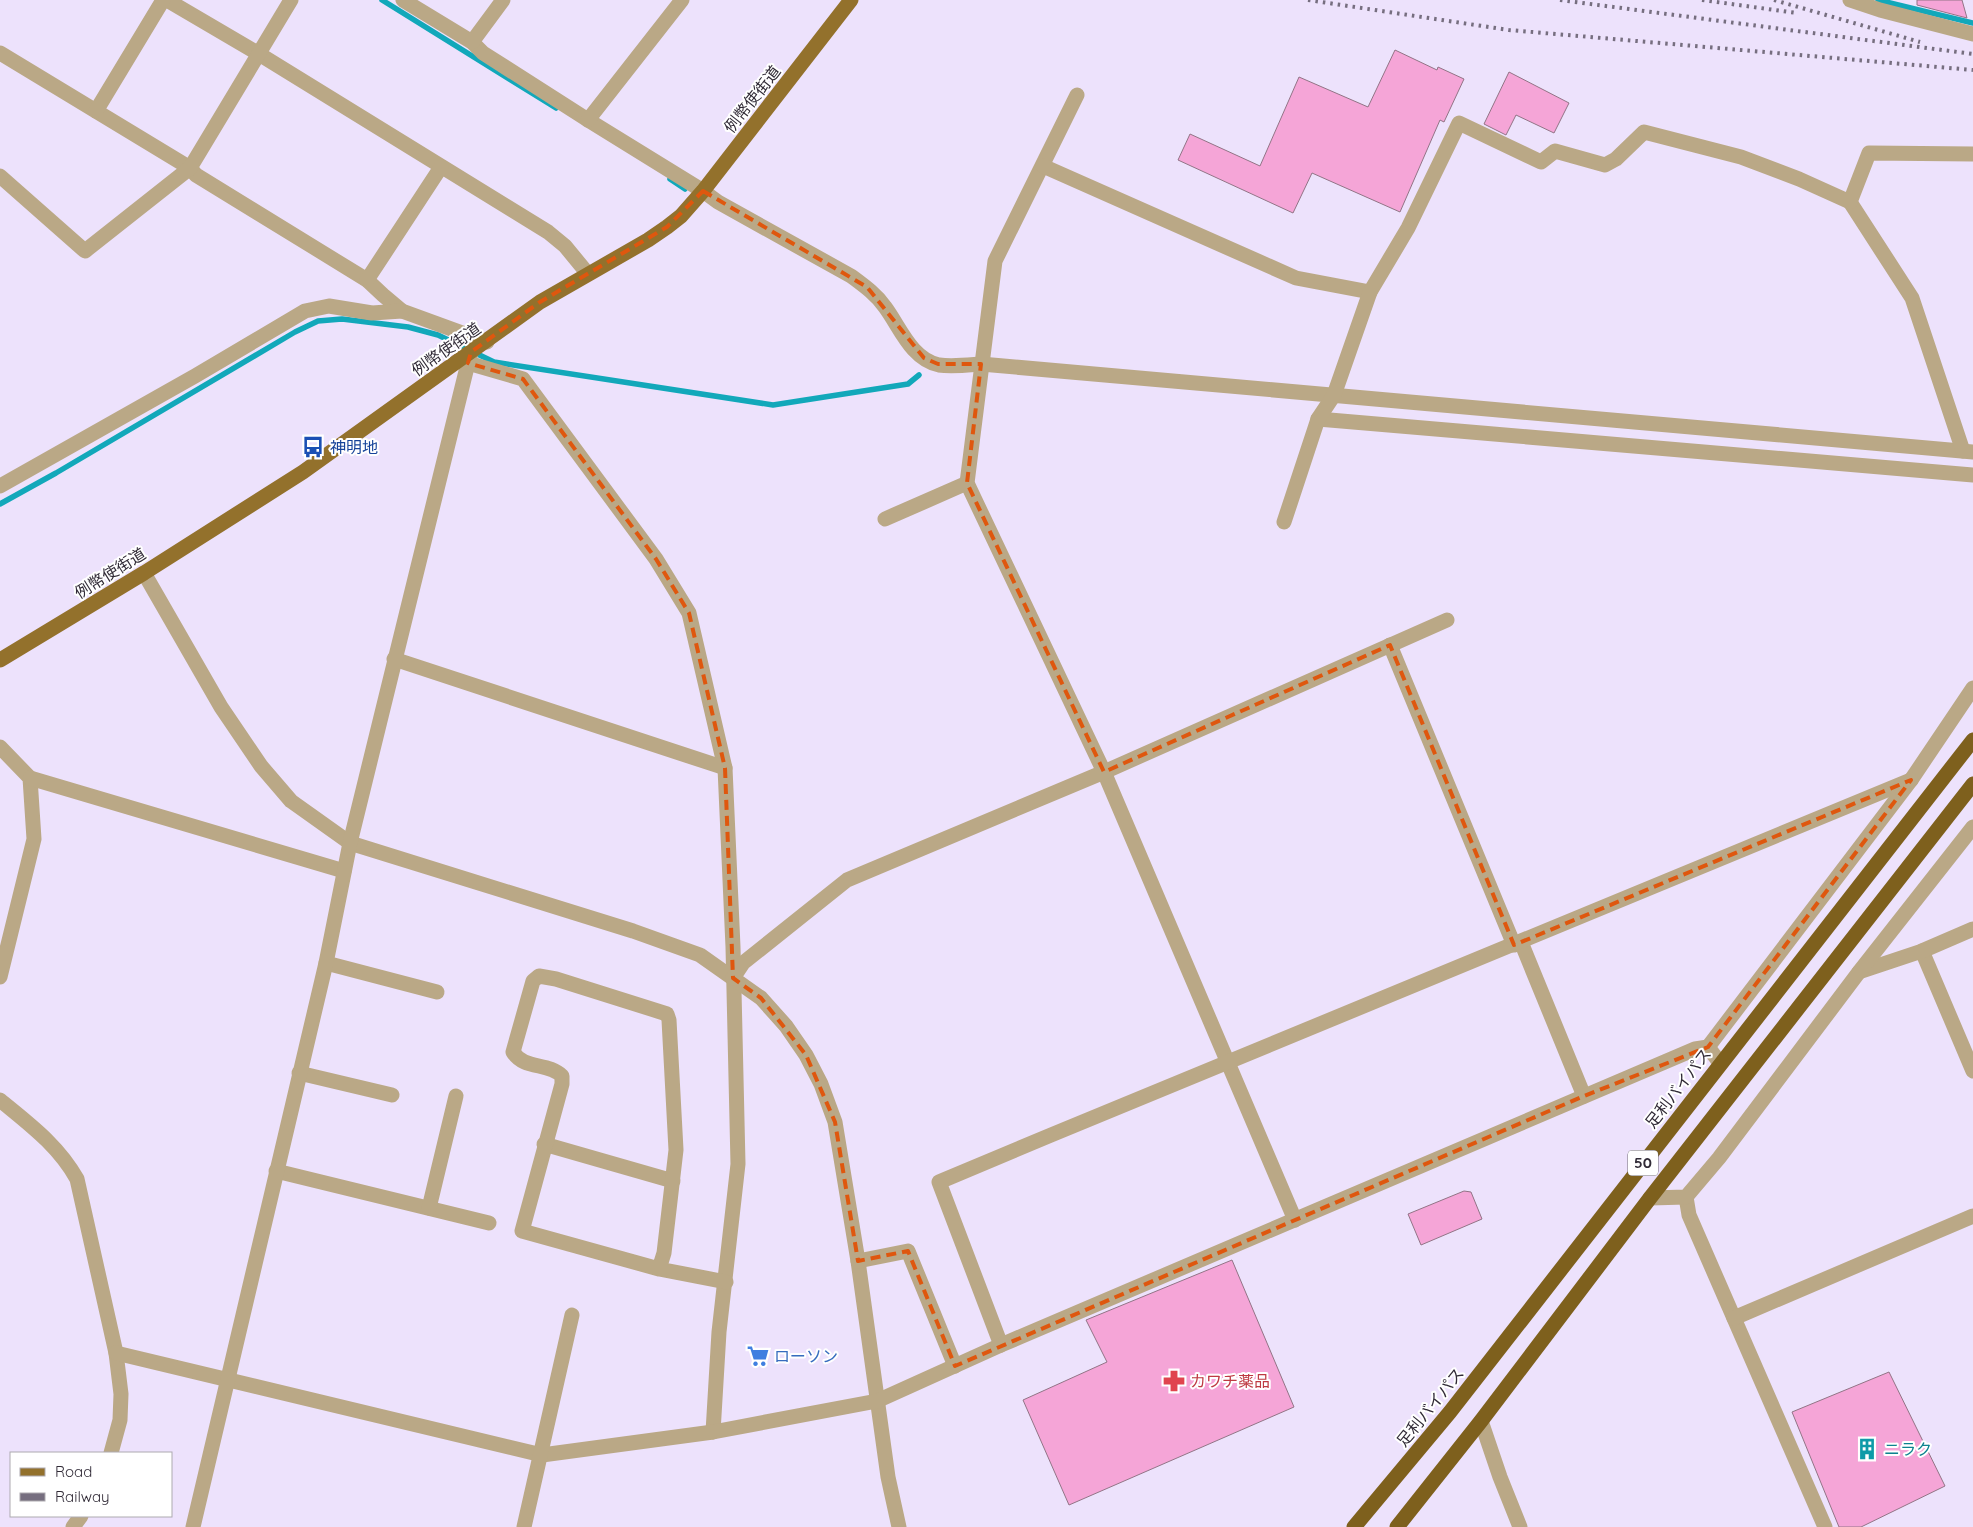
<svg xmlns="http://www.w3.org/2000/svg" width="1973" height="1527" viewBox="0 0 1973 1527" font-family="Quicksand,'Noto Sans JP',sans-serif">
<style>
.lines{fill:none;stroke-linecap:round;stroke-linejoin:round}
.stream{stroke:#12a8ba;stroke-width:5.5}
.building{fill:#f5a5d7;stroke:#927486}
.minor{stroke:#baa886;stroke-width:15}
.major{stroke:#93712c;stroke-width:15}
.highway{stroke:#7e601d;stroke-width:15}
.rail{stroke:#766e7f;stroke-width:4;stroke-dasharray:2.5 5;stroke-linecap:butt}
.marked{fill:none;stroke:#df570e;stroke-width:4;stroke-dasharray:10 6;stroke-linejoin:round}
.labels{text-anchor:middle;stroke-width:4;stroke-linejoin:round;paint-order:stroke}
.shield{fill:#fff;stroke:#6f6b73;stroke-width:1}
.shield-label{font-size:15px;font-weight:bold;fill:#312b37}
.street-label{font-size:16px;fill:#312b37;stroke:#fff}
.transit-label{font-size:16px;fill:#164399;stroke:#fff;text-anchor:start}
.shop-label{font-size:16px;fill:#366cbe;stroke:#fff;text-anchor:start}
.health-label{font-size:16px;fill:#be3a42;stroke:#fff;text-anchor:start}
.culture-label{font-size:16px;fill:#0d838f;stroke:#fff;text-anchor:start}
</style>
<rect width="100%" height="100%" fill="#ede2fc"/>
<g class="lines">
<!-- stream -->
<g class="stream">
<polyline points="382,0 556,108"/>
<polyline points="1878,0 1973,23"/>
<polyline points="670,179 685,189"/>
<polyline points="0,504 56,473 295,332 318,321 342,319 408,327 438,335 494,362 773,405 908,384 919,375"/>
</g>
</g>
<!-- building -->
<g class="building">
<polygon points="1917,0 1962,0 1967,18 1917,5"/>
<polygon points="1395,50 1437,70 1438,67 1464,79 1444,122 1440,120 1400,212 1312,173 1293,213 1178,160 1190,134 1260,166 1299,77 1368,107"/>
<polygon points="1509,72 1569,103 1554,133 1516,115 1506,135 1484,124"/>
<polygon points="1464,1191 1471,1192 1482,1219 1421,1245 1408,1214"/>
<polygon points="1232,1260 1294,1407 1069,1505 1023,1400 1107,1362 1086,1320"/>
<polygon points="1889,1372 1945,1486 1861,1527 1839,1527 1792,1412"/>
</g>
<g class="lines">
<!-- minor -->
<g class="minor">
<polyline points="167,0 259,54 548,232 565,246 588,274"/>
<path d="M403,0L472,42L483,53L588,120L703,191L718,202L851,276C863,285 876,294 885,307C900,327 911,359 939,365C952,367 968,365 981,364L1973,452"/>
<polyline points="1850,0 1880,10 1973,34"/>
<polyline points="472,42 503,0"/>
<polyline points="0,53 190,168 196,175 367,280 383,295 402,311 487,342"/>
<polyline points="1077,95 995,261 967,483 1104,772 1295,1220"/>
<polyline points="96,111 163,0"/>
<polyline points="588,120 682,0"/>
<polyline points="1043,166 1296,278 1370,292"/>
<polyline points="0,176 85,251 190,168 291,0"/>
<polyline points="1850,202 1912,298 1963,451"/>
<polyline points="367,280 441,167"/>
<polyline points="471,353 468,363 523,379 656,559 689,613 725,768 733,947 738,1164 719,1332 713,1432"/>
<polyline points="1318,419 1973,475"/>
<polyline points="0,486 195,376 305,311 329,306 372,313 402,311"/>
<polyline points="885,519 967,483"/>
<polyline points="1284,522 1318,419 1334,395 1370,292 1408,228 1459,123 1541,162 1555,151 1605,165 1616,159 1644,132 1741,157 1799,179 1850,202 1869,153 1973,154"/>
<polyline points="144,573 221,707 261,766 291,801 350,843 633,931 700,955 761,998 786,1026 806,1055 821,1084 835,1122 858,1261 888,1477 899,1527"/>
<polyline points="1390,645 1514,945"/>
<polyline points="394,659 725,768"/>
<polyline points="0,747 30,778 34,839 0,977"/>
<polyline points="30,778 344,871"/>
<polyline points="1521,942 1584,1096"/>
<polyline points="1922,951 1973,1071"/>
<polyline points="326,963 437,992"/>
<polyline points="1859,972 1922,951 1973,929"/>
<polyline points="733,978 743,963 847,880 1104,772 1447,620"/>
<polyline points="1708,1047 1911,780 1973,688"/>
<polyline points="299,1073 392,1095"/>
<path d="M0,1100C29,1124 58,1145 77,1179L116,1353L121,1394L120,1420L111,1453"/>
<polyline points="544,1144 673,1181"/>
<polyline points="276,1171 489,1223"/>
<polyline points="1686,1197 1689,1215 1825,1527"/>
<polyline points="1650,1198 1686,1197 1719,1158 1859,972 1973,827"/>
<polyline points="429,1208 456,1096"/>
<polyline points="858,1261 908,1251 955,1366"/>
<path d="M659,1269L664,1253L676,1150L669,1020L667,1014L556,979L539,976L533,981L513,1052C524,1070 548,1062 562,1076V1084L522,1231L659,1269L726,1282"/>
<polyline points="1734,1318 1973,1216"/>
<path d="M1001,1345L939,1182C1262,1046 1587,915 1911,780"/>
<polyline points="116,1353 542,1455 713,1432 877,1401 1001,1345 1695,1049 1708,1047 1720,1063"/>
<polyline points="1481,1421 1500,1477 1520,1527"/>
<polyline points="73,1527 81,1516"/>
<polyline points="193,1527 326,963 350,843 468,363"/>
<polyline points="524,1527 572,1315"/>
</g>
<!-- major -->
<polyline class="major" points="0,660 144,573 303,472 540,302 648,240 667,227 681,216 703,191 851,0"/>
<!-- highway -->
<g class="highway">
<polyline points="1354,1527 1450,1412 1973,740"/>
<polyline points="1397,1527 1481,1421 1650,1198 1973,784"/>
</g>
<!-- rail -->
<g class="rail">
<polyline points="1308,0 1509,30 1973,70"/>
<polyline points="1560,0 1973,54"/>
<polyline points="1702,0 1797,13"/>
<polyline points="1774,0 1920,42"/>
</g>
</g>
<!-- marked area -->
<path class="marked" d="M703,191L867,287L924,358L938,364H981L967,483L1104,772L1390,645L1514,945L1911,780L1708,1047L1584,1096L955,1366L908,1251L858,1261L835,1122L806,1055L761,998L733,978L725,768L689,613L656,559L523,379L468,363L471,352L540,302L667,227Z"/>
<!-- icons -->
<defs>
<g id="bus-bare" transform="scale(1.725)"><path d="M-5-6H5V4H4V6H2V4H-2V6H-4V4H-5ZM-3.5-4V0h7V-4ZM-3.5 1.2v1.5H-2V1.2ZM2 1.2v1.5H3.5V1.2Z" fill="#1a4fb4" stroke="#fff" stroke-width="2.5" paint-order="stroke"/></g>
<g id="supermarket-bare" transform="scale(1.725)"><path d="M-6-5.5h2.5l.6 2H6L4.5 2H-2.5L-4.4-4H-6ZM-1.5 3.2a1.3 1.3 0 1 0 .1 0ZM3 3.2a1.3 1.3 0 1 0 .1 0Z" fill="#3f7fe0" stroke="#fff" stroke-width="2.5" paint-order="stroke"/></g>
<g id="pharmacy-bare" transform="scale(1.725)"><path d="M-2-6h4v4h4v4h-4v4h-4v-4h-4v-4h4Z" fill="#e0444e" stroke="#fff" stroke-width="2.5" paint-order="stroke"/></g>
<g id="building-bare" transform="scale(1.725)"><path d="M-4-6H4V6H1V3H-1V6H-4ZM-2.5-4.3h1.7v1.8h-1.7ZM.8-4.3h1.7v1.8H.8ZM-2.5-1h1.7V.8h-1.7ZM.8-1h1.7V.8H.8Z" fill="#0f9aa8" stroke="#fff" stroke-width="2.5" paint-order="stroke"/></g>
</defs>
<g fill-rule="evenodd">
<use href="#bus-bare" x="313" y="447"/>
<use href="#supermarket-bare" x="758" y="1356"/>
<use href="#pharmacy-bare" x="1174" y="1381"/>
<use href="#building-bare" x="1867" y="1449"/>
</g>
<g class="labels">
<!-- shield labels -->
<rect class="shield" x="1628" y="1150.5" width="30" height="25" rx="4"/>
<g class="shield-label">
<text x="1643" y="1168">50</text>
</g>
<!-- street labels -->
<g class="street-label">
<text transform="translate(752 99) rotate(-52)" y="6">例幣使街道</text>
<text transform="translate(446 349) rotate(-35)" y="6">例幣使街道</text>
<text transform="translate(110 573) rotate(-32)" y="6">例幣使街道</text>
<text transform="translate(1678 1088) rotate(-52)" y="6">足利バイパス</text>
<text transform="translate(1430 1407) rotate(-51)" y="6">足利バイパス</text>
</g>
<!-- transit labels -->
<g class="transit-label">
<text x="330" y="453">神明地</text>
</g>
<!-- shop labels -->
<g class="shop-label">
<text x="774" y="1362">ローソン</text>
</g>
<!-- health labels -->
<g class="health-label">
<text x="1190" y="1387">カワチ薬品</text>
</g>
<!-- culture labels -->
<g class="culture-label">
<text x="1884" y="1455">ニラク</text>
</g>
</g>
<!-- legend -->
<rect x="10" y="1452" width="162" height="65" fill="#ffffff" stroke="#adaaaf"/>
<rect x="20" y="1468" width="25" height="8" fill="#93712c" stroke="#adaaaf"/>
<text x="55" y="1477" font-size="15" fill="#312b37">Road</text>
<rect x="20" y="1493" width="25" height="8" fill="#766e7f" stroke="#adaaaf"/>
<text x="55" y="1502" font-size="15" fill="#312b37">Railway</text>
</svg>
